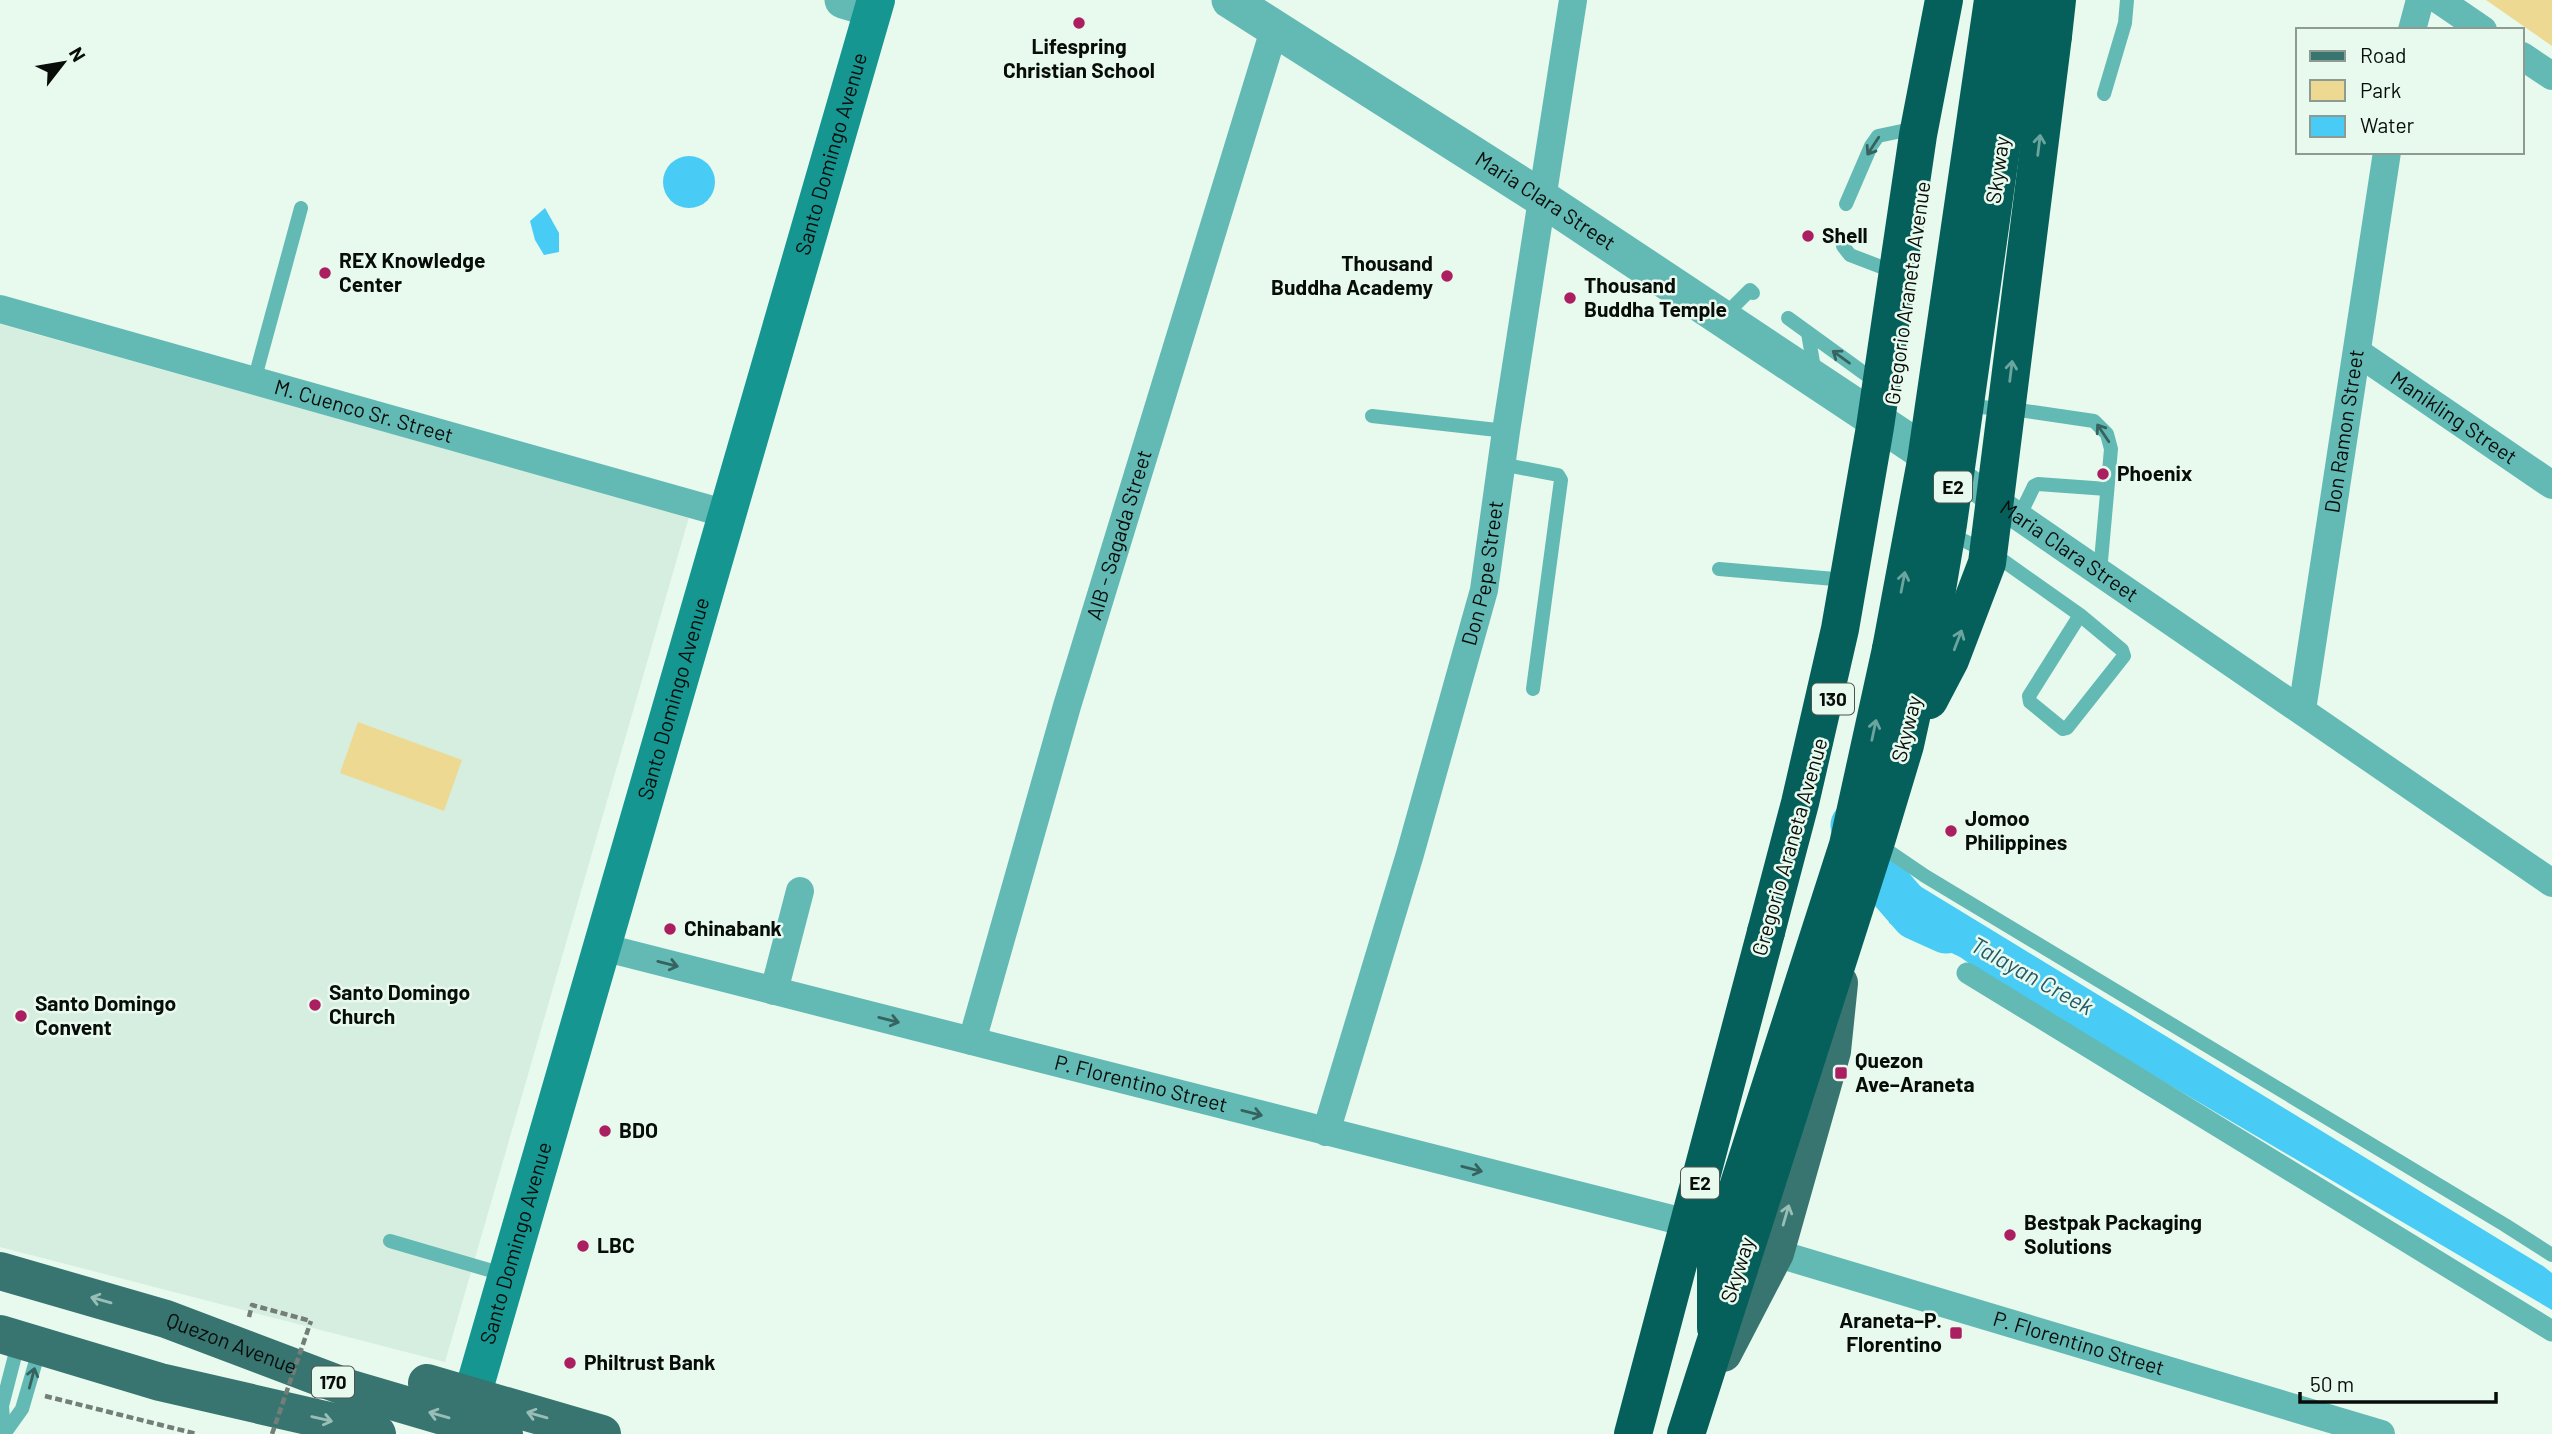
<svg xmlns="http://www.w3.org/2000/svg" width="2552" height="1434" viewBox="0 0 2552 1434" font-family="Barlow,sans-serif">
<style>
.built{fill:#d6eedf}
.green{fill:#edd991}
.water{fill:#48ccf5}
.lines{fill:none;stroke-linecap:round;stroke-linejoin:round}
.river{stroke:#48ccf5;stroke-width:47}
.path{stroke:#747e78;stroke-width:4.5;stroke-dasharray:7 3.5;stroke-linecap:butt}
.service{stroke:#63b9b4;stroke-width:14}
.pedestrian{stroke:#63b9b4;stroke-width:21}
.minor{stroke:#63b9b4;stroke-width:28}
.tertiary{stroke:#63b9b4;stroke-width:37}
.secondary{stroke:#159691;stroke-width:38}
.primary{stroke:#387571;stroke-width:38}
.motorway{stroke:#05605c;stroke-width:38}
.path-bridge{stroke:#747e78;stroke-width:4.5;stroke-dasharray:7 3.5;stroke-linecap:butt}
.motorway-bridge{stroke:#05605c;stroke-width:38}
.oneway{stroke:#6ba59e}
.oneway2{stroke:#36635f}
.oneway3{stroke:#99beb6}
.poi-dot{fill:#ab1f61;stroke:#e8f9ee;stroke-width:2.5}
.labels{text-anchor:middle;stroke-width:5;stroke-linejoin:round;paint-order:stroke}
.shield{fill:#e8f9ee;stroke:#4b544e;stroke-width:2}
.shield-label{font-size:19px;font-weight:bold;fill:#080d0a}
.poi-label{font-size:21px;font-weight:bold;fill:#080d0a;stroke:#e8f9ee;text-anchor:start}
.street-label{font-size:21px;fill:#080d0a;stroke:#e8f9ee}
.water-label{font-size:23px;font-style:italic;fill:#24596a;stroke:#e8f9ee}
</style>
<rect width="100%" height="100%" fill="#e8f9ee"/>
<!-- built -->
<polygon class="built" points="0,324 689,517 445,1362 0,1247"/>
<!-- green -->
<g class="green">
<polygon points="2486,0 2552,0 2552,46"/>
<polygon points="358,722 462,760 444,811 340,773"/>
</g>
<!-- water -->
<g class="water">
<circle cx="689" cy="182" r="26"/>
<polygon points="545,208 559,233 559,252 544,255 535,240 530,221"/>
<polygon points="1900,874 2543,1266 2552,1273 2552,1310 2008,990 1960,957 1889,923"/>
</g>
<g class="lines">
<!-- river -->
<polyline class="river" points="1854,825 1861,854 1915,916 1946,930"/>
<!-- path -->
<g class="path">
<polyline points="249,1317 252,1305 311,1321"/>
<polyline points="45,1396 197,1434"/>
</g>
<!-- service -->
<g class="service">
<polyline points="2104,94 2125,23 2127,0"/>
<polyline points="1846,204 1871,146 1878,136 1916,128"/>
<polyline points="1843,246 1850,255 1897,273"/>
<polyline points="1722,318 1750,290 1753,293"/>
<polyline points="1788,318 1879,384"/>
<polyline points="1808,333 1815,374"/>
<polyline points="254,381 301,208"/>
<polyline points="1967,406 2019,410 2094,421 2107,434 2111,449 2100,572"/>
<polyline points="1372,416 1506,431"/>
<polyline points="1501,464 1558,475 1561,480 1533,689"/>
<polyline points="2019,517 2034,486 2038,484 2107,489"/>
<polyline points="1948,533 1998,557 2080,615 2122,650 2124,656 2067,728 2063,729 2030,702 2029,696 2080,615"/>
<polyline points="1719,569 1846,580"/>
<polyline points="1878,844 1925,876 2505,1225 2552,1255"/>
<polyline points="390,1241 506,1275"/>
<polyline points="4,1434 22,1409 40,1347"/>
<polyline points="4,1434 2,1406 19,1340"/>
</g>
<!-- pedestrian -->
<polyline class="pedestrian" points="1967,973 2552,1331"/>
<!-- minor -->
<g class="minor">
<polyline points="2439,0 2483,30"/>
<polyline points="2412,30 2420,0"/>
<polyline points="2522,56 2552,76"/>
<path id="s1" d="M0,309L727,514"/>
<path id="s2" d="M2357,352L2552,485"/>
<path id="s3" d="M1952,471L2552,883"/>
<path id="s4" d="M2302,710L2387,152"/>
<path id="s5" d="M602,947L1680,1221"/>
<polyline points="774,991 800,891"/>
<path id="s6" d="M972,1041L1067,706L1274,30"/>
<path id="s7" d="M1326,1132L1410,854L1484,590L1506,431L1573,0"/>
<path id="s8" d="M1775,1253L2381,1434"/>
</g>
<!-- tertiary -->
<g class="tertiary">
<polyline points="843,0 873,9"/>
<path id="s9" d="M1230,0L1543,199L1951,470"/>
</g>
<!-- secondary -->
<path class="secondary" id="s10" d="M472,1396L876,0"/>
<!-- primary -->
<g class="primary">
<path id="s11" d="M0,1271L166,1319L351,1389L504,1434"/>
<polyline points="0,1334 160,1382 338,1423 377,1434"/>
<polyline points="1723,1353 1775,1253 1832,1051 1839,983"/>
<polyline points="427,1383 602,1434"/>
</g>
<!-- motorway -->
<g class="motorway">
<polyline points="2053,36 2057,0"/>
<polyline points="1716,1328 1716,1256 1848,845 1891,649"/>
<polyline points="1633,1434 1766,932"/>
</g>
<!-- path-bridge -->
<polyline class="path-bridge" points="272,1434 311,1321"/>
<!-- motorway-bridge -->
<g class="motorway-bridge">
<polyline points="1891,649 1926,461 1993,0"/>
<polyline points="1929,700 1950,660 1987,563 2053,36"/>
<polyline points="1766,932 1800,803 1840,629 1875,427 1918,135 1944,0"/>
<polyline points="1686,1434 1877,838 1905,745 1929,636 1948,524 2022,0"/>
</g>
</g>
<!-- one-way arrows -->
<defs><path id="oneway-shaft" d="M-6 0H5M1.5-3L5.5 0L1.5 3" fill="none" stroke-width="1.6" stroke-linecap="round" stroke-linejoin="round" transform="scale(1.75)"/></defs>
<g class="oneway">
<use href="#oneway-shaft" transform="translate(2039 145) rotate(-83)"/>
<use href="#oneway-shaft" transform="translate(2011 371) rotate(-83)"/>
<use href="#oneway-shaft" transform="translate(1903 582) rotate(-79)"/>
<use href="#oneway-shaft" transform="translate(1958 640) rotate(-69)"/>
<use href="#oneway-shaft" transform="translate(1874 730) rotate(-78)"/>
</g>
<g class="oneway2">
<use href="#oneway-shaft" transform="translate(1873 146) rotate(123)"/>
<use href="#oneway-shaft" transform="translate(1841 357) rotate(-144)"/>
<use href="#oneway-shaft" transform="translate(2103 433) rotate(-124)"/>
<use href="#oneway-shaft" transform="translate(668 964) rotate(14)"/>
<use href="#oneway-shaft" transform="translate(889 1020) rotate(14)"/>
<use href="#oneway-shaft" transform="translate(1252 1113) rotate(14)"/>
<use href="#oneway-shaft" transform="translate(1472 1169) rotate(14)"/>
<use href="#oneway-shaft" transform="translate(32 1378) rotate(-75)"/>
</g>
<g class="oneway3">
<use href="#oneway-shaft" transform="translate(1786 1215) rotate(-74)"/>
<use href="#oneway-shaft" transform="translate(101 1300) rotate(-164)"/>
<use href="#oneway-shaft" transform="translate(439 1415) rotate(-164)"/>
<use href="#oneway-shaft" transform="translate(537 1415) rotate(-164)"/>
<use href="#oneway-shaft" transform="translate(322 1419) rotate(13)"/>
</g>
<!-- markers -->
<g class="poi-dot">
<circle cx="1079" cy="23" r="7"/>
<circle cx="1808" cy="236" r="7"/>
<circle cx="325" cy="273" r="7"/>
<circle cx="1447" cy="276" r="7"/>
<circle cx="1570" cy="298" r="7"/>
<circle cx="2103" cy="474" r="7"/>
<circle cx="1951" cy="831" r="7"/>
<circle cx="670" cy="929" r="7"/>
<circle cx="315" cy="1005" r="7"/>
<circle cx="21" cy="1016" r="7"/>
<rect x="1834" y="1066" width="14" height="14" rx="3.5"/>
<circle cx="605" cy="1131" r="7"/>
<circle cx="2010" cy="1235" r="7"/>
<circle cx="583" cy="1246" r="7"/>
<rect x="1949" y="1326" width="14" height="14" rx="3.5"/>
<circle cx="570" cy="1363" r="7"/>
</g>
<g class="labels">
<!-- shield labels -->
<g class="shield">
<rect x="1934" y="471.5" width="38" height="31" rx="5"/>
<rect x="1812" y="683.5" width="42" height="31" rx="5"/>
<rect x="1681" y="1167.5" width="38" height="31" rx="5"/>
<rect x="312" y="1366.5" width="42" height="31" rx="5"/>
</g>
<g class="shield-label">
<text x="1953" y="494">E2</text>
<text x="1833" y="706">130</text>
<text x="1700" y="1190">E2</text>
<text x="333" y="1389">170</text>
</g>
<!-- poi labels -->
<g class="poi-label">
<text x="1079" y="54" text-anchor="middle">Lifespring<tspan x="1079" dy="24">Christian School</tspan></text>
<text x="1822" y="243">Shell</text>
<text x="339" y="268">REX Knowledge<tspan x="339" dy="24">Center</tspan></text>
<text x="1433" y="271" text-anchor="end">Thousand<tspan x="1433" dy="24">Buddha Academy</tspan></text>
<text x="1584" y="293">Thousand<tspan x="1584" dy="24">Buddha Temple</tspan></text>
<text x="2117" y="481">Phoenix</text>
<text x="1965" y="826">Jomoo<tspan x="1965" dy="24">Philippines</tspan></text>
<text x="684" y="936">Chinabank</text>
<text x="329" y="1000">Santo Domingo<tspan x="329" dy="24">Church</tspan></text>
<text x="35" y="1011">Santo Domingo<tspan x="35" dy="24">Convent</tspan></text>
<text x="1855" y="1068">Quezon<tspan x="1855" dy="24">Ave–Araneta</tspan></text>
<text x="619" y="1138">BDO</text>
<text x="2024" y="1230">Bestpak Packaging<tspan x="2024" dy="24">Solutions</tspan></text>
<text x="597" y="1253">LBC</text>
<text x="1942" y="1328" text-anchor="end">Araneta–P.<tspan x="1942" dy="24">Florentino</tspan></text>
<text x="584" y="1370">Philtrust Bank</text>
</g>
<!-- street labels -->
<g class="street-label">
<text dy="7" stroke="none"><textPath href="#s10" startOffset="1293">Santo Domingo Avenue</textPath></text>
<text transform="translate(1998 170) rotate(-82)" y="7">Skyway</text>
<text dy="7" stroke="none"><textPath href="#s9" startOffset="374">Maria Clara Street</textPath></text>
<text transform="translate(1908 293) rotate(-82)" y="7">Gregorio Araneta Avenue</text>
<text dy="7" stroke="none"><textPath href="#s1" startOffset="378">M. Cuenco Sr. Street</textPath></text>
<text dy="7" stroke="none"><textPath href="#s2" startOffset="117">Manikling Street</textPath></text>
<text dy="7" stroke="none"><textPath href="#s4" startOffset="282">Don Ramon Street</textPath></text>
<text dy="7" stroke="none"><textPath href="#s6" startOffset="527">AIB - Sagada Street</textPath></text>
<text dy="7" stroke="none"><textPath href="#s3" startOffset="142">Maria Clara Street</textPath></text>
<text dy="7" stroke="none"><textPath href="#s7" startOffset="581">Don Pepe Street</textPath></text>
<text dy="7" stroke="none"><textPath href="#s10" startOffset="726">Santo Domingo Avenue</textPath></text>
<text transform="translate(1907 729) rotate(-76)" y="7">Skyway</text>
<text transform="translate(1790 847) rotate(-74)" y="7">Gregorio Araneta Avenue</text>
<text dy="7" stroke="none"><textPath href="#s5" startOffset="556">P. Florentino Street</textPath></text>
<text dy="7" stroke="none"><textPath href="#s10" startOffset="159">Santo Domingo Avenue</textPath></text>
<text transform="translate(1738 1270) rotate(-72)" y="7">Skyway</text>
<text dy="7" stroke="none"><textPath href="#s11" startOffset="243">Quezon Avenue</textPath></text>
<text dy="7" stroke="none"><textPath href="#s8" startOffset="317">P. Florentino Street</textPath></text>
</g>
<!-- water labels -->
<g class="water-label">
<text transform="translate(2032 976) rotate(29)" y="8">Talayan Creek</text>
</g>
</g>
<!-- legend -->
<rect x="2296" y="28" width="228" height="126" fill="#e8f9ee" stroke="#8e9b93" stroke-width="2"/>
<rect x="2310" y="51" width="35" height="10" fill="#387571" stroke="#8e9b93" stroke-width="2"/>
<text x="2360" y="63" font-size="21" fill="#080d0a">Road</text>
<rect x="2310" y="80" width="35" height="21" fill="#edd991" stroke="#8e9b93" stroke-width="2"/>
<text x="2360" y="98" font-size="21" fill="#080d0a">Park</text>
<rect x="2310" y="116" width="35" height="21" fill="#48ccf5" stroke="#8e9b93" stroke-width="2"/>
<text x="2360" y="133" font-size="21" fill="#080d0a">Water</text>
<!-- north arrow -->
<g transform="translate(63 63) rotate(59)" stroke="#e8f9ee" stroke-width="5" paint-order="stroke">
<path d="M0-5L12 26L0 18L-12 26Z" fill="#080d0a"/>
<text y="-10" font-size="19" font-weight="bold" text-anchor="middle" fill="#080d0a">N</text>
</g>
<!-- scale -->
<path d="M2300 1392v10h196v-10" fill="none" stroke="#080d0a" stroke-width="3.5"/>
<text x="2310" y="1392" font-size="21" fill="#080d0a" stroke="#e8f9ee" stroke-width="5" paint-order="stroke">50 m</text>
</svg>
